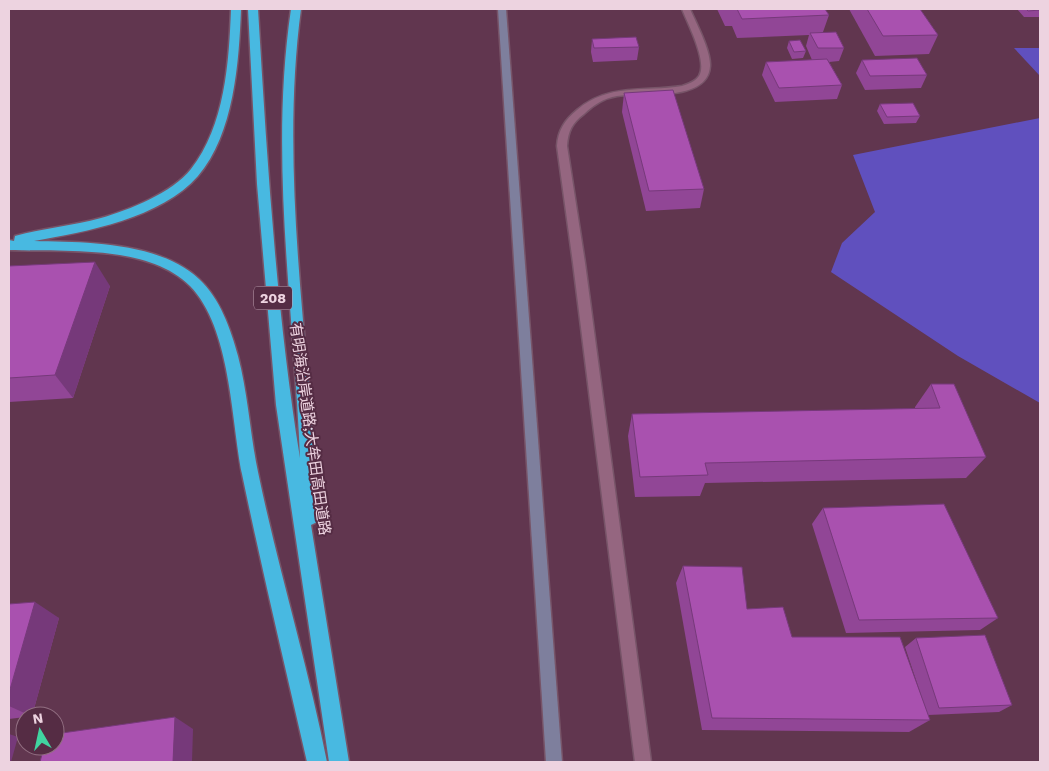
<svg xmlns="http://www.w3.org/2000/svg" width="1049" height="771" viewBox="0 0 1049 771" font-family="'Work Sans','Noto Sans JP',sans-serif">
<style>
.water{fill:#6050be}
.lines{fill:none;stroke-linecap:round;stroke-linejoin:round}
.street-casing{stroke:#775468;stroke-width:3}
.secondary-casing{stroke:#775468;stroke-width:3}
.highway-casing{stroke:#775468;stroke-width:3}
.street{fill:#956680;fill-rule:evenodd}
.secondary{fill:#7e7f9d;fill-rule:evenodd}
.highway{fill:#48b9e1;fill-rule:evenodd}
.wall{fill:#914696}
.shaded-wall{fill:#76397a}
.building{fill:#a951af;stroke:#76397a}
.labels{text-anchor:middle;stroke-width:4;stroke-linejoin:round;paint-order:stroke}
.shield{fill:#552c44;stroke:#bfa1b1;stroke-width:1}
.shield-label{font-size:14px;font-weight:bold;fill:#edd3e0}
.street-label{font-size:15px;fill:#edd3e0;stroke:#552c44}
</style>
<rect width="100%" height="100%" fill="#61364f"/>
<!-- water -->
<g class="water">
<polygon points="1014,48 1040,48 1040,76"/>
<polygon points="1040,118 1040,403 958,356 831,272 842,243 875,212 853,155"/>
</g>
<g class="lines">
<!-- street casing -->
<g class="street-casing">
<path id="street" d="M682,9H690C696,23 711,51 710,66C708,103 641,92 617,96C604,98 593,105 584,114C572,123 568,131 567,146L585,263L651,762H635L573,263L557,146C558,130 565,120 577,110C608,83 645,92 682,86C688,84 695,82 699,76C708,62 688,24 682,9Z"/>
</g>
<!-- secondary casing -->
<g class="secondary-casing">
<polygon id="secondary" points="498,9 506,9 562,762 546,762"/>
</g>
<!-- highway casing -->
<g class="highway-casing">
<g id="highway">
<path d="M231,9H241C239,62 234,134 198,176C162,218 85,232 34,241C85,242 160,242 199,279C220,298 231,330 238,356C248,394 250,434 258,472C278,569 308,665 327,762H307C285,666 262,570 242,474C231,419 231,328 190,286C148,244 64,252 9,250V240L14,241L15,236C43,228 73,226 101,218C129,210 172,193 191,169C225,126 229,62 231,9Z"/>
<path d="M248,9H258C267,159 276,310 300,458C294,308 269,159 291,9H301C279,175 310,350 319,517L317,522L311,525L349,762H329L276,405L257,184Z"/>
</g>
</g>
<!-- street -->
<use href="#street" class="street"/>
<!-- secondary -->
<use href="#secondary" class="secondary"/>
<!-- highway -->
<use href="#highway" class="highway"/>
</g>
<!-- wall -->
<g class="wall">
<polygon points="717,9 825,9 829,15 823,32 844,48 839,61 829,62 842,85 837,99 775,102 762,75 766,62 812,60 806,46 809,35 737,38 732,26 725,26"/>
<polygon points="849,9 920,9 938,35 929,54 875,56"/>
<polygon points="1017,9 1040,9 1040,17 1024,17"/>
<polygon points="592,39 639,47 637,60 593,62 591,52"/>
<polygon points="789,41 806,51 803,58 792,59 787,48"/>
<polygon points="862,60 927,75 921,88 865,90 856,73"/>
<polygon points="624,93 704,189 700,208 646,211 622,112"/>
<polygon points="880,104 920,116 916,123 884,124 877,111"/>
<polygon points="9,266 110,286 73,398 9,402"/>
<polygon points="931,384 986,457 966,478 705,483 700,496 635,497 628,436 632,414 915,409 915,407"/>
<polygon points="823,508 998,618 980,630 846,633 812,524"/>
<polygon points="683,566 747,609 792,637 923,701 905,647 916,638 1012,705 999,712 928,715 930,720 909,732 702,730 676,583"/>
<polygon points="9,604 59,618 32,716 25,716 25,717 9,719"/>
</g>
<!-- shaded-wall -->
<g class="shaded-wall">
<polygon points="95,262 110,286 73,398 55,375"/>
<polygon points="35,602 59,618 32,716 31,716 9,706 9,693"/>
<polygon points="175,717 193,729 192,762 173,762"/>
<polygon points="9,734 18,737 11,762 9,762"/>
</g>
<!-- building -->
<g class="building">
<polygon points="737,9 825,9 829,15 742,19"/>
<polygon points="867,9 920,9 938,35 883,36"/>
<polygon points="1026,9 1040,9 1040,10 1028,11"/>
<polygon points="836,32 844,48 818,48 810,33"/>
<polygon points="636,37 639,47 594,48 592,39"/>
<polygon points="800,40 806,51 794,52 789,41"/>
<polygon points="917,58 927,75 870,76 862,60"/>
<polygon points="827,59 842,85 779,88 766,62"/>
<polygon points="673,90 704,189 649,191 624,93"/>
<polygon points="913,103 920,116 887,117 880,104"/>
<polygon points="95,262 55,375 9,378 9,266"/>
<polygon points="931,384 954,384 986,457 705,463 708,475 640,477 632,414 940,408"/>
<polygon points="944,504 998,618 859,620 823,508"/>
<polygon points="683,566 742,567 747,609 783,607 792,637 900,637 930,720 712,718"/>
<polygon points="35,602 9,693 9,604"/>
<polygon points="985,635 1012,705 939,708 916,638"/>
<polygon points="175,717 173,762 40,762 44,746 55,746 55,734"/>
</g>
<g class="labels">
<!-- shield labels -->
<rect class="shield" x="254" y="286.5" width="38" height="23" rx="4"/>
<g class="shield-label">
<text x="273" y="303">208</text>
</g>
<!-- street labels -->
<g class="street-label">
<text transform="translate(310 429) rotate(82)" y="5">有明海沿岸道路;大牟田高田道路</text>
</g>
</g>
<!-- border -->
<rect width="1049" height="771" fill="none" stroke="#edd3e0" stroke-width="20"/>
<!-- north arrow -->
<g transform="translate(40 731) rotate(351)"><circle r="24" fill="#552c44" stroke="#926f82"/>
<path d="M0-4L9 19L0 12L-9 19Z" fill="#41d4a1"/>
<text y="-8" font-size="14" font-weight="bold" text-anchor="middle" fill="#edd3e0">N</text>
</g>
</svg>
